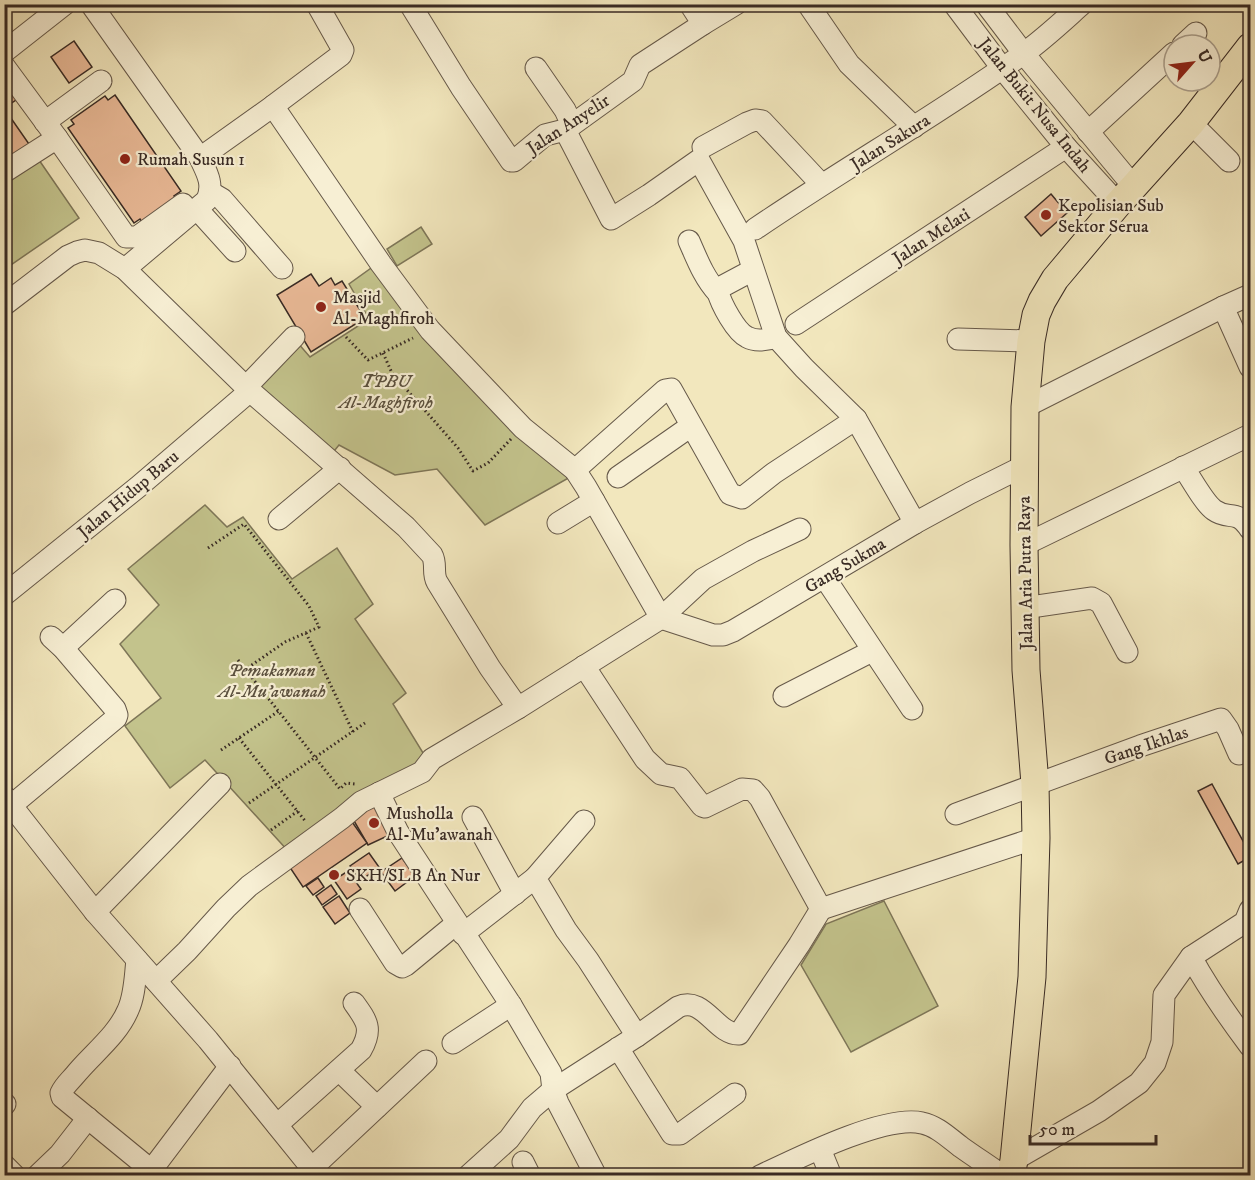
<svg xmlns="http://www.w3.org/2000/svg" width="1255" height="1180" viewBox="0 0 1255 1180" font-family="'IM FELL DW Pica',serif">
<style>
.green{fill:#c3c38c;stroke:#7e7658;stroke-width:1.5}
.building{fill:#e9b996;stroke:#382a24;stroke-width:1.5}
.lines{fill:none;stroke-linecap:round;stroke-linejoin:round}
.minor-casing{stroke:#66594a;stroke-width:23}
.major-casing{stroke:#382a24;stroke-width:29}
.path{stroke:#382a24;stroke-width:3;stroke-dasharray:1.5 3;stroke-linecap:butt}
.minor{stroke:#f7efd4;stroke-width:21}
.major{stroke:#f2e7bd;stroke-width:27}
.poi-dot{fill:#8f2418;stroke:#f7efd4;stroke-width:2}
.labels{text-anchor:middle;stroke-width:4.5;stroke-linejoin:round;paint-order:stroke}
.street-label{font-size:18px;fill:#382a24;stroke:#f7efd4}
.poi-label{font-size:18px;fill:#382a24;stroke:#f7efd4;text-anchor:start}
.park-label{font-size:18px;font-style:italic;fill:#5b503e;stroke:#f7efd4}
</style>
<rect width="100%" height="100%" fill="#f2e7bd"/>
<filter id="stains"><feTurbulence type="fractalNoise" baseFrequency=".00333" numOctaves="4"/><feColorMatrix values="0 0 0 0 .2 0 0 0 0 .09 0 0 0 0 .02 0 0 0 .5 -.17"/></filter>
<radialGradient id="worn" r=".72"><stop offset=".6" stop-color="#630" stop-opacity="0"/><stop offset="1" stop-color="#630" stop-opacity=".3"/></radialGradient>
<!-- green -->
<g class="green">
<polygon points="39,160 79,218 5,269 5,184"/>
<polygon points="421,227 432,244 397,266 387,249"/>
<polygon points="374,266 572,476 485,525 437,469 395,475 339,445 331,455 254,387 297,342 310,357 369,319 349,284"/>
<polygon points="205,505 227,527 243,517 292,579 337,548 373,604 355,619 406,693 393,704 428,761 289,852 205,760 170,788 125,726 161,698 120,644 159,605 128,569"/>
<polygon points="884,901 938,1006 851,1052 801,965 826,924"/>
</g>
<!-- building -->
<g class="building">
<polygon points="74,41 92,67 69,83 51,57"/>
<polygon points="13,83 22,96 10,104 4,97 4,89"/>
<polygon points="115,95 181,191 174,196 177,200 143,224 140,219 134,223 68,128 74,124 71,120 105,96 108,100"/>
<polygon points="6,111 29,144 4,161 4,112"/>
<polygon points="1051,194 1067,213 1041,236 1025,217"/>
<polygon points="311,274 319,286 331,278 335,285 342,281 365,318 311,352 277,295"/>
<polygon points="1212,784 1250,854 1250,857 1238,864 1198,791"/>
<polygon points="379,797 396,832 368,845 350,814"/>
<polygon points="350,819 367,843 303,887 287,863"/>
<polygon points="369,853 379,867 360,881 350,866"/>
<polygon points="402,858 415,876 395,891 381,872"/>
<polygon points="348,871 361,889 347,899 334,880"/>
<polygon points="318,878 324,887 313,895 306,886"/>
<polygon points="331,885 337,894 322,905 316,896"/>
<polygon points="339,896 350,913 335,924 323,907"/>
</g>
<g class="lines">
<!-- minor casing -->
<g class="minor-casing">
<g id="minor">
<path d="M91,4L200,158C207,173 214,184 207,200L125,269"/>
<polyline points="410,4 461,87 511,161 514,161 545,135 565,130 572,125 633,81 640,65 703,24 736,4"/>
<polyline points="690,4 703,24"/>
<polyline points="808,4 849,64 914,127"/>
<polyline points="954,4 1002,68 1066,147 1118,204"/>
<polyline points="986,4 1024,54 1134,187"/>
<polyline points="1183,45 1196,33"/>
<polyline points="4,52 65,4"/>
<polyline points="4,66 57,138 126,237 137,237 183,204"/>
<polyline points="536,68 565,110 572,125"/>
<polyline points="273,106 381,264 430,330 523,428 575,470 586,487 661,618"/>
<polyline points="45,122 101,81"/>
<polyline points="1191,123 1229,161"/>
<polyline points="565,130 611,219 649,195 699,160 744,241 776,337 804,368 856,419 915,523"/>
<polyline points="1088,132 1174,53"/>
<polyline points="703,147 747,123 755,120 762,121 821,184"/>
<polyline points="200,158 273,106 341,55 343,50 317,4"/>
<polyline points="4,172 57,138"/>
<polyline points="210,192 222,199 282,268"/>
<polyline points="197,209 235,251"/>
<path d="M755,229C843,169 936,116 1023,54C1044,39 1063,21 1082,4"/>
<path d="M689,241C697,259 704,278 718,293"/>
<path d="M753,270L723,286L718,292C721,304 736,332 747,337C756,342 767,340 776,337"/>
<path d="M4,305L68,256L77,252L85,250L99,253L125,269L250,391L406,527L432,555C437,564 432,573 437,582L490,668L518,708"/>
<polyline points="1223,307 1250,367"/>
<polyline points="796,324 1066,147"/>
<polyline points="958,339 1031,341"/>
<polyline points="246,387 294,337"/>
<polyline points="1025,407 1223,307 1250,295"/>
<path d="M1183,467C1191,478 1204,503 1214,510C1229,521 1236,508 1250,529"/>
<polyline points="575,470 665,390 671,389 730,494 742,498 774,473 856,419"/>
<polyline points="618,477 691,426"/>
<polyline points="279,519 340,468"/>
<polyline points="558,523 594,501"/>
<polyline points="1024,545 1250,435"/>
<polyline points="825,578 912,709"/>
<polyline points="4,595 138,487 250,391"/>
<polyline points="1024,608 1092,598 1101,603 1127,652"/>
<polyline points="661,618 713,635 723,635 733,631 915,523 970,493 1024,466"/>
<polyline points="63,648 115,600"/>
<polyline points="584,666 645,759 661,774 680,778 702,806 705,807 742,789 753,790 760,798 821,909"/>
<polyline points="784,696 872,651"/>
<polyline points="379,793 398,832 511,1005 551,1073 553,1090 558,1103 596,1176"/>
<polyline points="4,796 95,912 208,1040 318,1176"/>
<polyline points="12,805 116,718 117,715 115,709 63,648 51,637"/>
<polyline points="956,814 1140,746 1221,719 1228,729 1239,754"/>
<polyline points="473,817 515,894"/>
<polyline points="584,821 535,878 566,930 588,960 637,1036"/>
<polyline points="360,909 395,963 402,967 406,965 457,923"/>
<polyline points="821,909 1036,838"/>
<polyline points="95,912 220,784"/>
<polyline points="463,934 535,878"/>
<path d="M1191,957C1208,988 1229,1018 1250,1046"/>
<path d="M137,960C135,976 135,995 128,1010C117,1036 92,1054 75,1075C70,1081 64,1086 61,1093L62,1097L151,1170"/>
<polyline points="156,981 187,951 226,908 249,886 342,818 361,802 422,772 432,759 518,708 661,618 703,579 753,551 800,529"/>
<polyline points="453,1043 511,1005"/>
<polyline points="618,1048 672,1134 680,1134 735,1094"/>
<polyline points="345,1076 377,1107"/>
<polyline points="4,1104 5,1104"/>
<path d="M277,1125L361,1050C373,1029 367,1021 354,1003"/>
<polyline points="820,1149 831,1176"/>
<polyline points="1014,1160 1099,1111 1139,1083 1155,1063 1162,1042 1164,995 1191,957 1245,922 1250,910"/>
<polyline points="523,1162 530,1176"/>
<polyline points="4,1165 15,1176"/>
<polyline points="312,1168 426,1061"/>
<polyline points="37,1176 60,1154 88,1118"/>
<polyline points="147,1176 230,1066"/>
<path d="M468,1176L509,1139L532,1108L553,1090L637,1036L678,1007C704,995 716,1035 739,1034L799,945L821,909"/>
<path d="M760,1176C796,1159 885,1114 922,1123C937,1126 949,1138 961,1147C975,1157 989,1166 1003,1176"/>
</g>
</g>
<!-- major casing -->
<g class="major-casing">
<polyline id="major" points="1011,1176 1014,1160 1032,977 1036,838 1035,784 1026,670 1024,545 1025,407 1031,341 1036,315 1042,301 1055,279 1118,204 1191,123 1250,47"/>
</g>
<!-- path -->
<g class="path">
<polyline points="346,337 368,360 413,338"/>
<polyline points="383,353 392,373 458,448 473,471 488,463 511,439"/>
<polyline points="208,548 244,524 309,606 319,627 285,642 246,669"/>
<polyline points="306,633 353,732"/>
<polyline points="238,660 340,789 346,783 355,784"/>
<polyline points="239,738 306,822"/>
<polyline points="221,750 279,711"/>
<polyline points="249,803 365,723"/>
<polyline points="271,830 298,811"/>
</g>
<!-- minor -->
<use href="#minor" class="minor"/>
<!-- major -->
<use href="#major" class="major"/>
</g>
<!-- markers -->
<g class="poi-dot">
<circle cx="125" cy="159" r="6"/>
<circle cx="1046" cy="215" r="6"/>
<circle cx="321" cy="307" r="6"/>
<circle cx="374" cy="823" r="6"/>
<circle cx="334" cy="875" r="6"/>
</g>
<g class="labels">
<!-- street labels -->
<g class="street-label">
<text transform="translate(1035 105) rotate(51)" y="6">Jalan Bukit Nusa Indah</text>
<text transform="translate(568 124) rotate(-33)" y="6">Jalan Anyelir</text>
<text transform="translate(890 142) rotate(-32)" y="6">Jalan Sakura</text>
<text transform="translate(931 236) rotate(-33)" y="6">Jalan Melati</text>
<text transform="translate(128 494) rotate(-40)" y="6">Jalan Hidup Baru</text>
<text transform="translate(845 565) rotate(-31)" y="6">Gang Sukma</text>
<text transform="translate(1025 573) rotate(-91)" y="6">Jalan Aria Putra Raya</text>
<text transform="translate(1146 745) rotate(-19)" y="6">Gang Ikhlas</text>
</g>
<!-- poi labels -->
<g class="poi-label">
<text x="137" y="165">Rumah Susun 1</text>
<text x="1058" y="211">Kepolisian Sub<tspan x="1058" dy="21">Sektor Serua</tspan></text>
<text x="333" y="303">Masjid<tspan x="333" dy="21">Al-Maghfiroh</tspan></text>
<text x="386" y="819">Musholla<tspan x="386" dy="21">Al-Mu'awanah</tspan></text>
<text x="346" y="881">SKH/SLB An Nur</text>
</g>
<!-- park labels -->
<g class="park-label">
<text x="386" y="387">TPBU<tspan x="386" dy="21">Al-Maghfiroh</tspan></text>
<text x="272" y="676">Pemakaman<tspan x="272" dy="21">Al-Mu'awanah</tspan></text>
</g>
</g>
<!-- margin -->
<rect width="1255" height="1180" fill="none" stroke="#f2e7bd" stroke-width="24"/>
<rect x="6" y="6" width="1243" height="1168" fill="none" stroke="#382a24" stroke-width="3"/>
<rect x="12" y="12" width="1231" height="1156" fill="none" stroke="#382a24" stroke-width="1.5"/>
<!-- north arrow -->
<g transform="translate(1192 63) rotate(62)"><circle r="28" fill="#f7efd4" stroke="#aba08e" stroke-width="1.5"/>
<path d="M0-4.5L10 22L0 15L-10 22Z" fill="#8f2418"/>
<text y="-9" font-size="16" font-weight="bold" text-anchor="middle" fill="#382a24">U</text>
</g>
<!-- scale -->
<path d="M1030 1135v9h126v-9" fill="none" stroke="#382a24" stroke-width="3"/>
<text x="1039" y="1135" font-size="18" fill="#382a24" stroke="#f7efd4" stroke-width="4.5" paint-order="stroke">50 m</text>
<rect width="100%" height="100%" filter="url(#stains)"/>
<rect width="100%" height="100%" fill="url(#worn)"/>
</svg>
